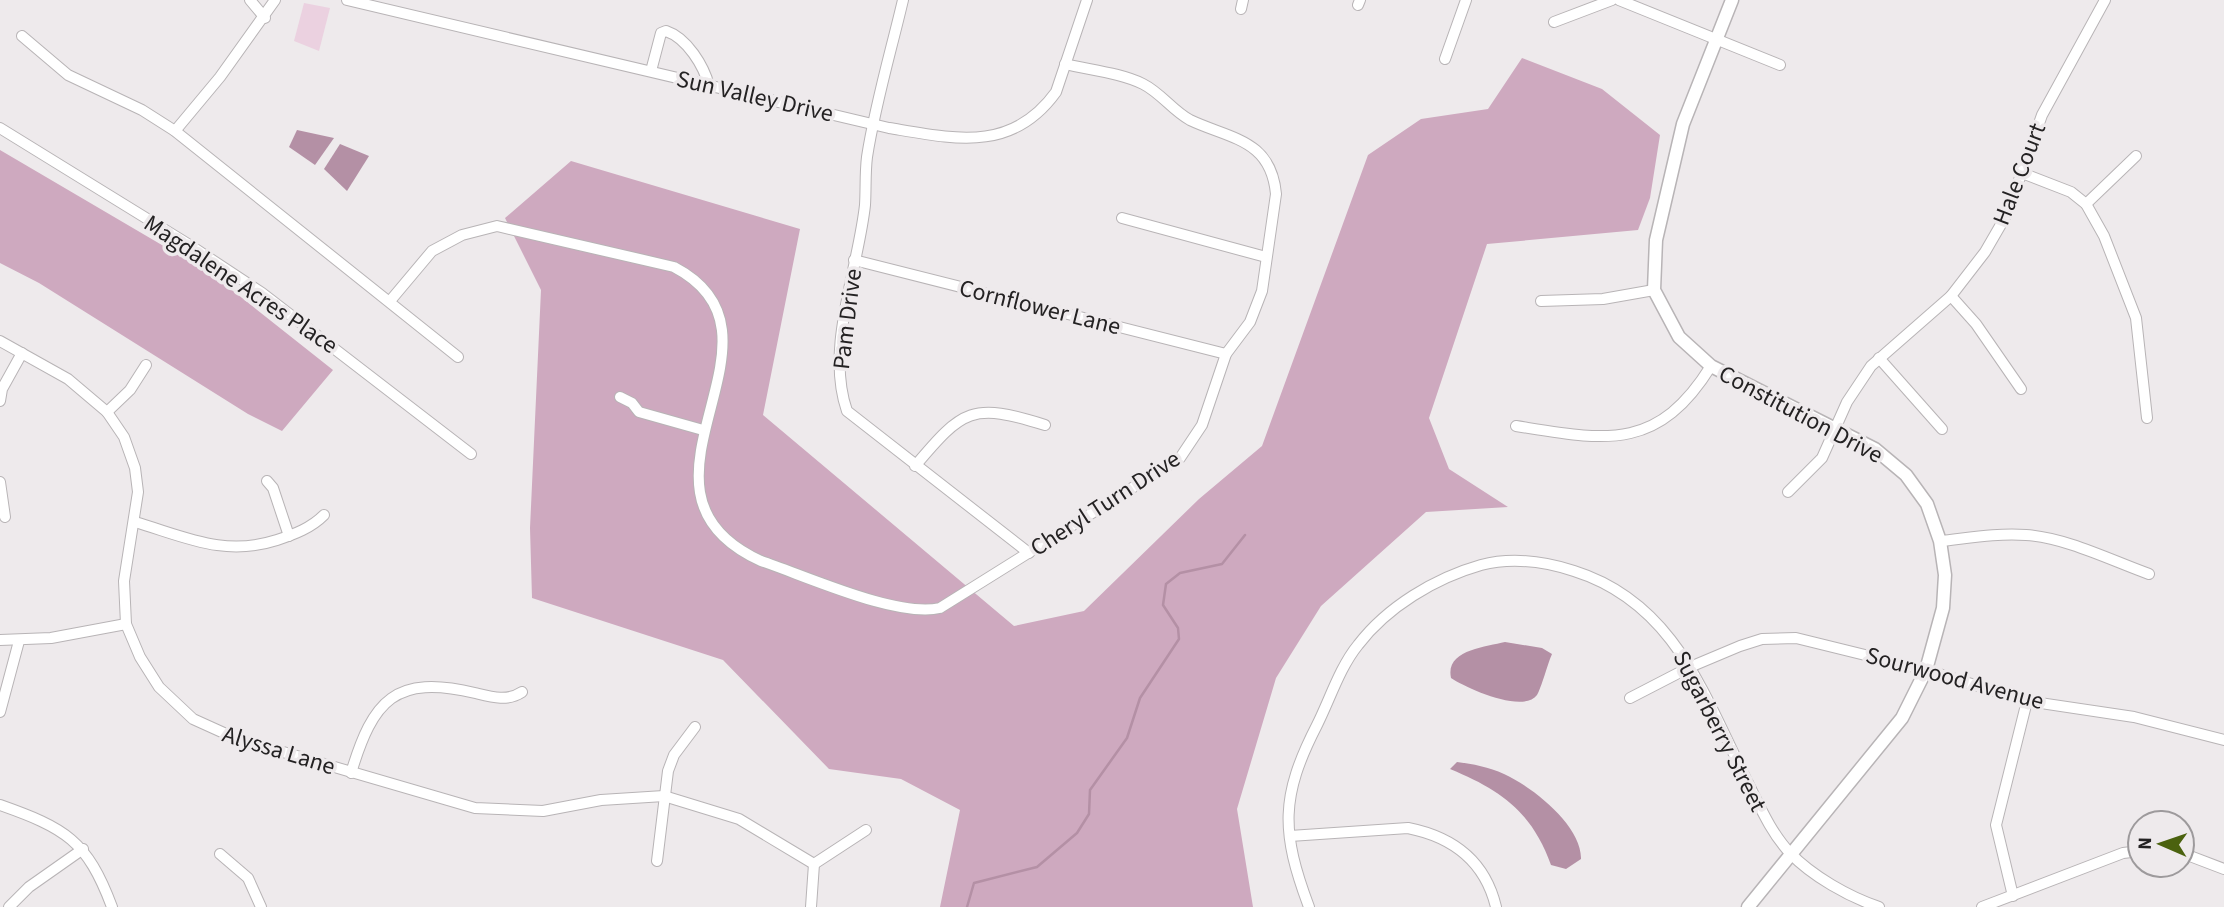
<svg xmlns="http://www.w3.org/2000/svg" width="2224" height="907" viewBox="0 0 2224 907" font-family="'Source Sans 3',sans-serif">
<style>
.green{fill:#ebd1e0}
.forest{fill:#cea9bf}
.water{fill:#b490a5}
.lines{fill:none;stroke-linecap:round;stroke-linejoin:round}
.stream{stroke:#b490a5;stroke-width:2.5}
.minor-casing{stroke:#b8b4b6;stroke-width:12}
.tertiary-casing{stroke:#b8b4b6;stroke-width:15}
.minor{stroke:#fff;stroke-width:10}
.tertiary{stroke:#fff;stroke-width:12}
.labels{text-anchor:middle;stroke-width:7;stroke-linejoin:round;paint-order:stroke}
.street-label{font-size:24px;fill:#242223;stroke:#eeeaec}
</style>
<rect width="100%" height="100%" fill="#eeeaec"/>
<!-- green -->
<polygon class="green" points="304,3 330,8 319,51 294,41"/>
<!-- forest -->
<g class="forest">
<polygon points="1522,58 1602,89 1660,135 1650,198 1638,230 1487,244 1429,418 1449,469 1508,507 1426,512 1321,606 1276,678 1237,809 1253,907 940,907 960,810 901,779 829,769 723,660 532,598 530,528 541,290 505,218 571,161 800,229 763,415 1014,626 1084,611 1199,499 1262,446 1368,155 1421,119 1488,109"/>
<polygon points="0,150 213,275 333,370 282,431 248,414 39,283 0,263"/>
</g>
<!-- water -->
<g class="water">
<polygon points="297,130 334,138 315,165 289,147"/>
<polygon points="340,144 369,156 347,191 324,169"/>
<path d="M1505,642L1542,648L1552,654C1548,663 1541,689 1537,695C1523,714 1466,688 1451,678C1445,650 1485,647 1505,642Z"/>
<path d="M1457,762C1473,764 1489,767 1504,774C1533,787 1582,826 1581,859L1566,869L1551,865C1532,812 1501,790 1450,769Z"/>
</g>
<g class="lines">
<!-- stream -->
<polyline class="stream" points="967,907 974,883 1037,867 1077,833 1089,814 1090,790 1127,738 1140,698 1179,639 1178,628 1163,605 1166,584 1180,573 1222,564 1245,535"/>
<!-- minor casing -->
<g class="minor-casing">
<g id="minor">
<polyline points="250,0 265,18"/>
<path d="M347,0L889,128C955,139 1012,153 1056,92L1087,0"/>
<path d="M903,0C891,51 875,105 867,157C865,173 866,189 865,205C858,270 825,348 847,411L1029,553"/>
<polyline points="1619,0 1780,65"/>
<polyline points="1358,5 1360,0"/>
<polyline points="1241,9 1243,0"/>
<polyline points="1554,22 1612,0"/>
<polyline points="22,36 68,75 142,110 175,131 458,357"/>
<polyline points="1445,59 1466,0"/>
<path d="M651,71L661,33L666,31C687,38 704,66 709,86"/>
<polyline points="0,128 188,244 262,293 471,454"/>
<polyline points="175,131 220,77 275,0"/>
<polyline points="2022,173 2071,192 2086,204 2104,236 2136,318 2147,418"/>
<polyline points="2086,204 2136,156"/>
<polyline points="1122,218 1266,257"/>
<polyline points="854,260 1226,354"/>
<polyline points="1951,296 1976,324 2021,389"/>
<path d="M390,301L432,251L462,235L497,226L674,267C808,337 605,490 761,561C806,576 897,618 940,608L1180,458L1202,425L1226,354L1250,322L1262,291L1276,194C1271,139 1230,139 1190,120C1173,111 1161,93 1143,84C1121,73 1090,70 1065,64"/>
<polyline points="1541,301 1603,299 1654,290"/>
<polyline points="0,341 68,379 107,412 124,437 135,468 138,492 124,581 126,624 140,657 159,687 193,719 235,738 475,808 543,811 601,800 664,796 739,819 814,864"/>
<polyline points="1879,358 1942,429"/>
<polyline points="620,397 632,403 639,412 703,430"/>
<polyline points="0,401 2,389 22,353"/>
<polyline points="107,412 130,390 146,365"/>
<path d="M1516,426C1604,440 1657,453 1711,366"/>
<path d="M915,466C963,409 972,402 1045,425"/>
<polyline points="267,481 273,488 289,536"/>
<polyline points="0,482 5,517"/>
<polyline points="1788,492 1822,458 1847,402 1871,366 1951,296 1985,252 2007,214 2042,115 2105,0"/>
<path d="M135,522C186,537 224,557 277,540C295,534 311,528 324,515"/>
<path d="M1940,541C1969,538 1996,533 2026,535C2067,538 2110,560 2149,574"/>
<polyline points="0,640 51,638 126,624"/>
<polyline points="1630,698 1690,667 1740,646 1762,639 1796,638 1926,670 2027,701 2134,717 2224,740"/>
<polyline points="0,712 19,641"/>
<path d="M351,773C373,700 395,674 475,693C491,697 507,702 522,692"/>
<path d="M0,805C65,828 87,840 112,907"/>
<path d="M1290,836L1408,828C1453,837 1485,861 1496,907"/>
<polyline points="2182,853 2224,869"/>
<polyline points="220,854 248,878 261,907"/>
<polyline points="657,861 668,771 674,755 695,727"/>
<polyline points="814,864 866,830"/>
<polyline points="2013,896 1996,825 2027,701"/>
<polyline points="9,907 29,887 83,849"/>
<polyline points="811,907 814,864"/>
<path d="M1309,907C1281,832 1280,797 1317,725C1330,699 1340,667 1358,645C1387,607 1435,578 1481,565C1512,557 1543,561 1574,571C1676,603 1705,698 1749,785C1760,807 1772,834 1790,853C1812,876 1849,897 1879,907"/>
<polyline points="1982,907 2123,853 2140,851"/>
</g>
</g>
<!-- tertiary casing -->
<g class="tertiary-casing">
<polyline id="tertiary" points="1732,0 1683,124 1656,240 1654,290 1679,337 1711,366 1875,449 1906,475 1927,504 1940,541 1945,575 1943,608 1926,670 1902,718 1748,907"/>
</g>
<!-- minor -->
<use href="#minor" class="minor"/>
<!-- tertiary -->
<use href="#tertiary" class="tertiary"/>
</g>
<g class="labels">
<!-- street labels -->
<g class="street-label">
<text transform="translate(755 96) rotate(13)" y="8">Sun Valley Drive</text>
<text transform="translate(2019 174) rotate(-69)" y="8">Hale Court</text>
<text transform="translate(241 284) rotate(34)" y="8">Magdalene Acres Place</text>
<text transform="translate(1040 307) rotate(14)" y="8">Cornflower Lane</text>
<text transform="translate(847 319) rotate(-83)" y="8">Pam Drive</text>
<text transform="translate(1801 414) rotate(28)" y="8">Constitution Drive</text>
<text transform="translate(1105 503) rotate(-33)" y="8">Cheryl Turn Drive</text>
<text transform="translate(1955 678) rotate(15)" y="8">Sourwood Avenue</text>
<text transform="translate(1720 731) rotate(63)" y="8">Sugarberry Street</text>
<text transform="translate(279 750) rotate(17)" y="8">Alyssa Lane</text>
</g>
</g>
<!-- north arrow -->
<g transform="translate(2161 844) rotate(272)"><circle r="33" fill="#eeeaec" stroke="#9d9a9c" stroke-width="2"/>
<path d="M0-5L12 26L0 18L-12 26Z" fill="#4b620f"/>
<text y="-10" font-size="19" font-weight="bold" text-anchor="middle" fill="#242223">N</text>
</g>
</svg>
